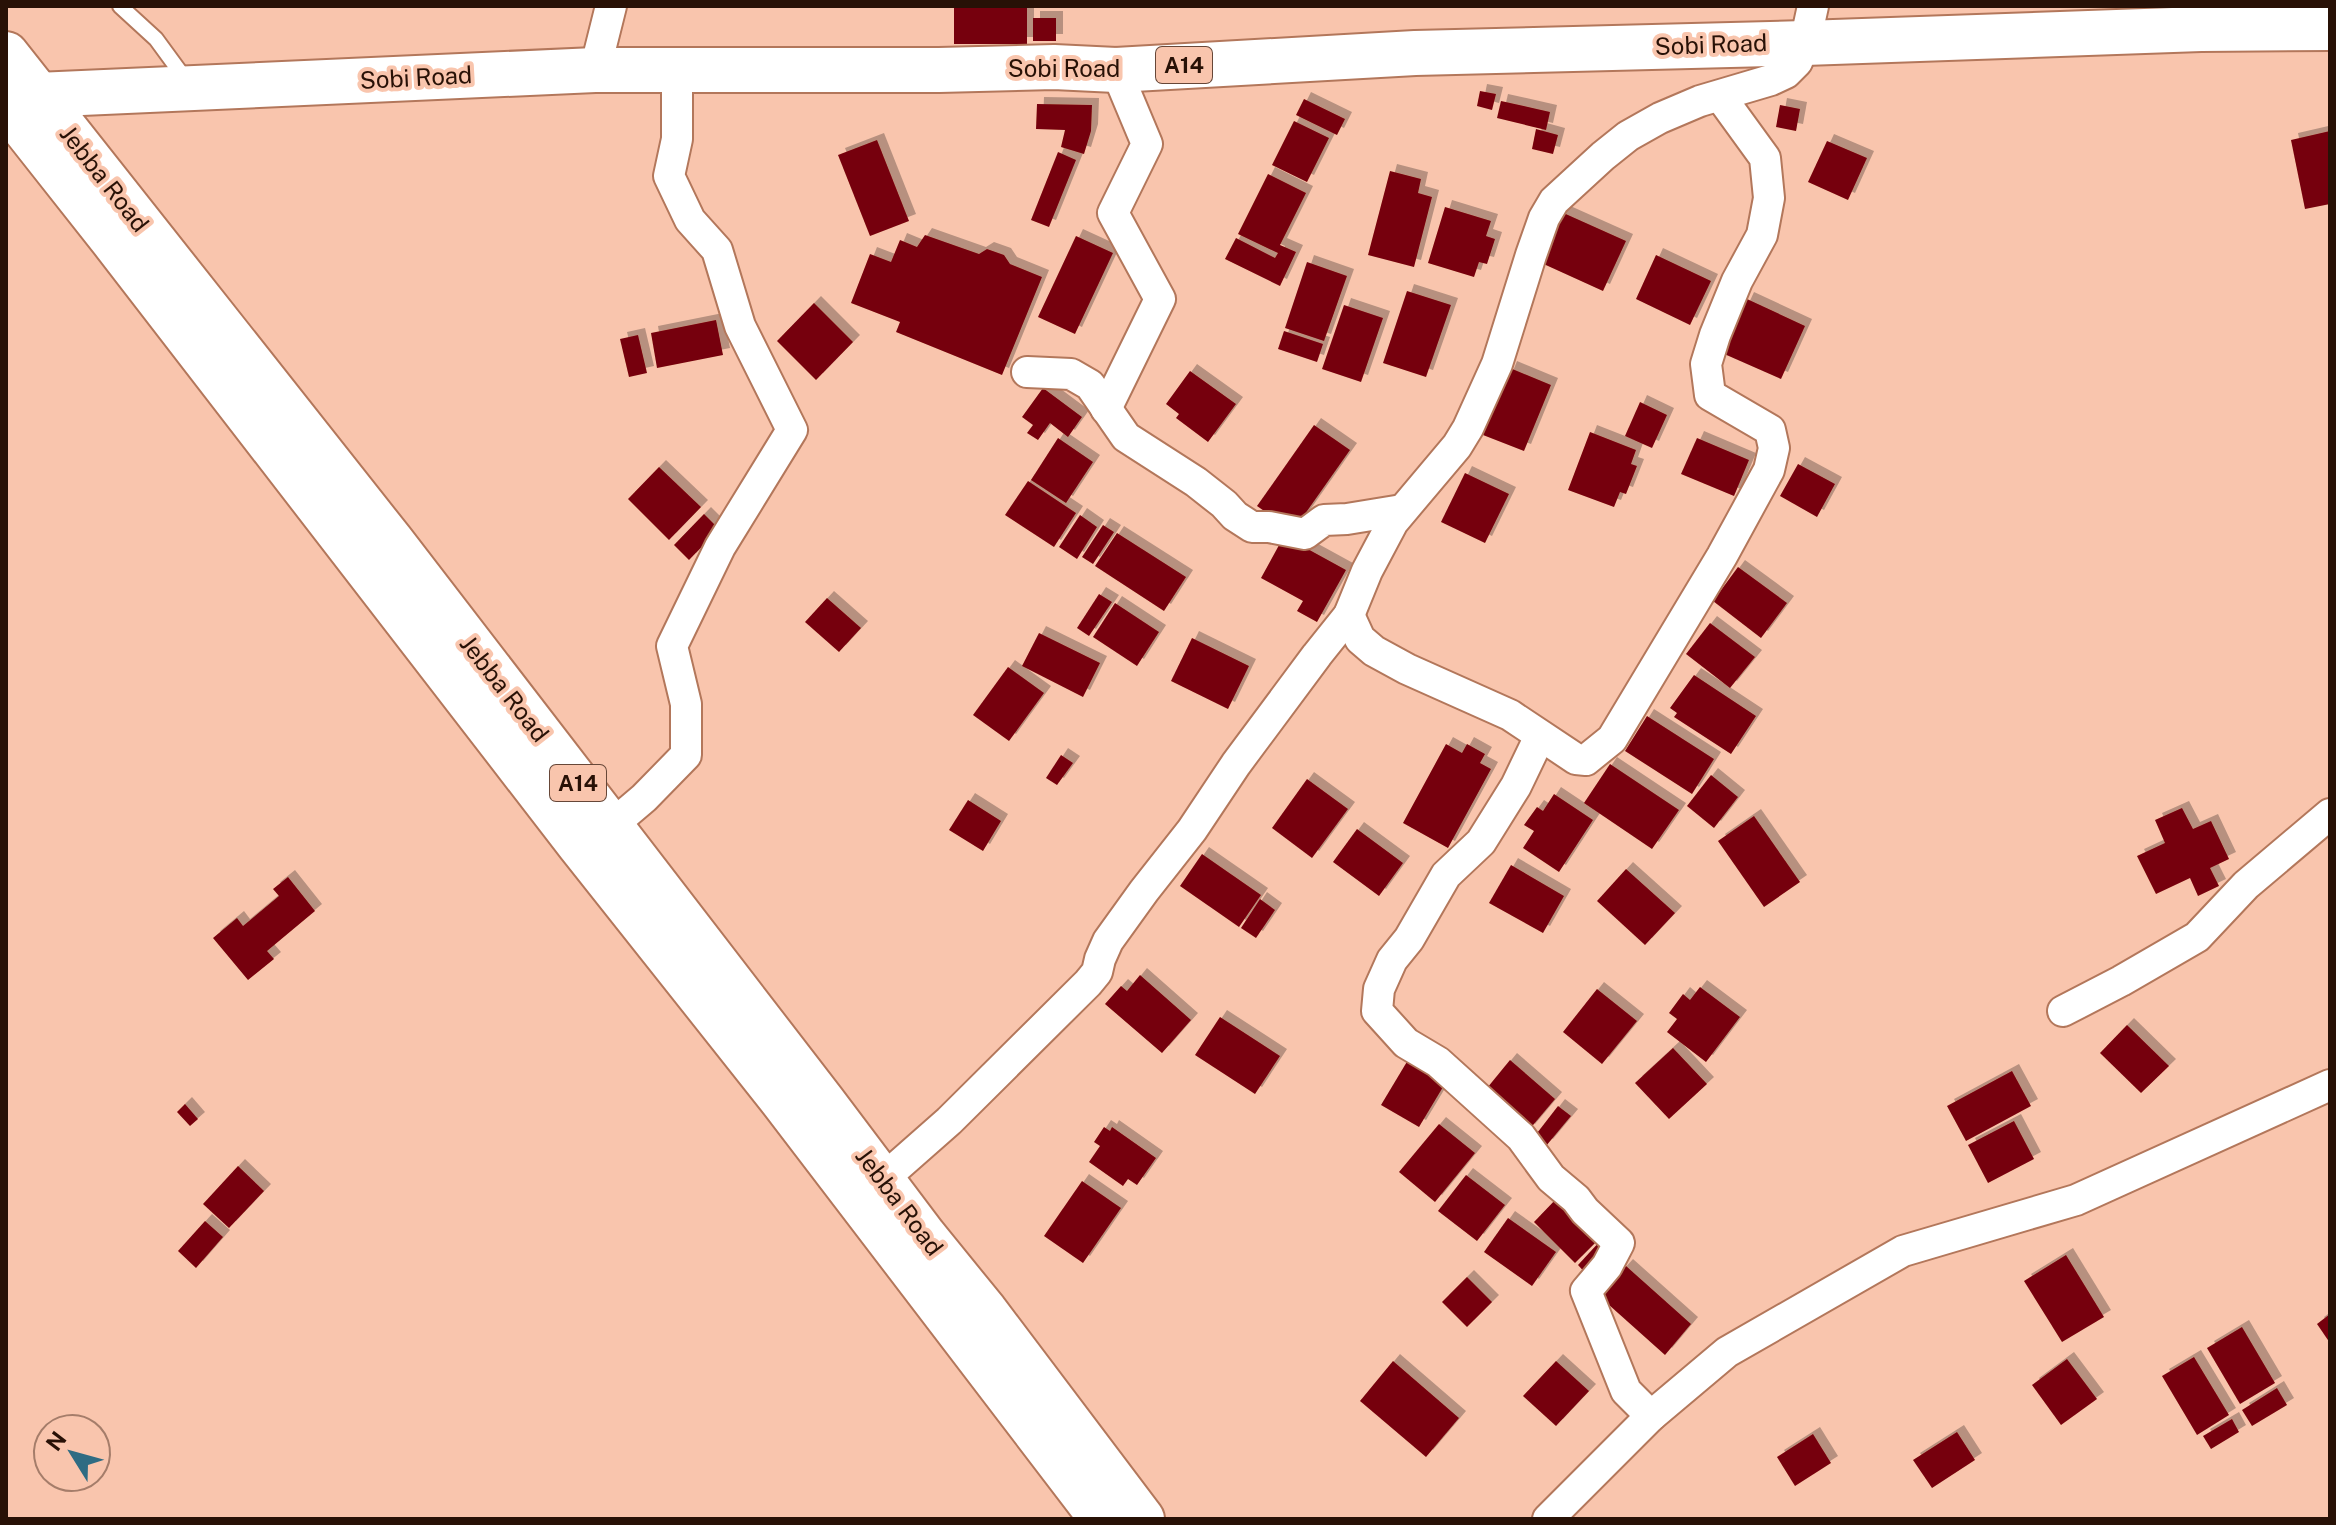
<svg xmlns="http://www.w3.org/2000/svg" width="2336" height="1525" viewBox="0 0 2336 1525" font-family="'Public Sans',sans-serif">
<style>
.building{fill:#760009;filter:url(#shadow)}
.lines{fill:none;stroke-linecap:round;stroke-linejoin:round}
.service-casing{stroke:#b3775b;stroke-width:18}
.minor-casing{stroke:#b3775b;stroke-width:34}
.trunk-casing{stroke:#b3775b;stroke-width:48}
.service{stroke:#fff;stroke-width:14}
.minor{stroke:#fff;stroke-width:30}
.trunk{stroke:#fff;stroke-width:44}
.labels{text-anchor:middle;stroke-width:8;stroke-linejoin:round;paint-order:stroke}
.shield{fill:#f9c5ad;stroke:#674738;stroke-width:2}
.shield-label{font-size:22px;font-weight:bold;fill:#281106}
.street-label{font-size:24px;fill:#281106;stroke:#f9c5ad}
</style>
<defs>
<filter id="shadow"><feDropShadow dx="7" dy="-7" stdDeviation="0" flood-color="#0004"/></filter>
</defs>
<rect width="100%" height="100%" fill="#f9c5ad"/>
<!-- building -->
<g class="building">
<rect x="954" y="6" width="73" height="38"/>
<rect x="1033" y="18" width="23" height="23"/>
<polygon points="1480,91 1496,94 1492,110 1477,106"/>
<polygon points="1304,99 1345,119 1337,135 1296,115"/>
<polygon points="1501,101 1550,112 1546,130 1497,118"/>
<polygon points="1037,104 1092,105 1091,131 1084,154 1061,147 1065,130 1036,129"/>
<polygon points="1780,105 1800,109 1796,131 1776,127"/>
<polygon points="1294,121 1329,138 1307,182 1272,165"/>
<polygon points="1536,129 1558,135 1553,154 1532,149"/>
<polygon points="2330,131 2330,204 2305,209 2291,140"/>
<polygon points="877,140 909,221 870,236 838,155"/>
<polygon points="1827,141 1867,158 1848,200 1808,182"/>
<polygon points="1058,152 1076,160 1049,227 1031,220"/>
<polygon points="1390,171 1421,179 1418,193 1432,197 1414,267 1368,255"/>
<polygon points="1268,174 1306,193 1280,245 1296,252 1280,286 1225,259 1236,238 1275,258 1278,253 1238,234"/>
<polygon points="1445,207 1491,221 1486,236 1495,239 1487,264 1479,262 1474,277 1428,263"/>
<polygon points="1559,211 1626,241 1603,291 1537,261"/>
<polygon points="925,235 979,254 987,249 1004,255 1010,264 1042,277 1002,375 896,332 900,322 851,303 870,254 891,262 900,240 917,247"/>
<polygon points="1076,236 1113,253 1075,334 1038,317"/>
<polygon points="1656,255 1711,281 1690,325 1636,299"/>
<polygon points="1307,262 1347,276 1324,341 1285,328"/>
<polygon points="1407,291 1451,305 1426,377 1383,363"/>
<polygon points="1747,299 1805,326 1781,379 1722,353"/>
<polygon points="814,303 853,342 816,380 777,341"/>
<polygon points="1344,305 1383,318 1361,382 1322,369"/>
<polygon points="716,320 723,355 657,368 651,333"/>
<polygon points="1284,331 1323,344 1317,362 1278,349"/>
<polygon points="638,335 647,373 629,377 620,339"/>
<polygon points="1510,368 1551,385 1524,451 1483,435"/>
<polygon points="1190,371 1236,404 1208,442 1176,418 1179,414 1166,404"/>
<polygon points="1043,388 1082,417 1068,437 1050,423 1038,440 1027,433 1033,425 1022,417"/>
<polygon points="1640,402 1667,415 1652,448 1625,436"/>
<polygon points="1314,425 1350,450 1293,531 1257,506"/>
<polygon points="1590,432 1636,450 1631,464 1637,466 1626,494 1620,492 1614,507 1568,490"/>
<polygon points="1058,438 1093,462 1066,503 1031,480"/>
<polygon points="1697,438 1749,460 1734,496 1681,474"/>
<polygon points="1798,464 1835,484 1817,517 1780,496"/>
<polygon points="659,467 701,507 669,540 628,499"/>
<polygon points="1465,473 1509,494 1485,543 1441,522"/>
<polygon points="1028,481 1076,513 1054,547 1005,515"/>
<polygon points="704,514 719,529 689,560 674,545"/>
<polygon points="1080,515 1097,527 1077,559 1059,547"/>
<polygon points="1103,525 1114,532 1093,564 1082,557"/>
<polygon points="1117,533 1186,577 1164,611 1095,566"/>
<polygon points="1284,536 1346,570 1317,622 1297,611 1303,601 1261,578"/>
<polygon points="1738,567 1787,603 1761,638 1713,601"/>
<polygon points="1099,594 1112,602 1089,636 1077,628"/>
<polygon points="827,598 861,628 839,652 805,622"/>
<polygon points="1115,603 1159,632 1137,666 1093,637"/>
<polygon points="1710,623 1755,657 1730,688 1686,654"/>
<polygon points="1039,633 1100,663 1083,697 1022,666"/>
<polygon points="1192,638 1249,666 1228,709 1171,681"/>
<polygon points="1008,667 1044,693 1009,741 973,715"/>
<polygon points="1694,675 1756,716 1731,754 1674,717 1677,713 1670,708"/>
<polygon points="1647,716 1714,759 1692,794 1625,751"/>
<polygon points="1446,744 1462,753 1467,744 1485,754 1480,763 1491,769 1448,848 1403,823"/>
<polygon points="1061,755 1073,763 1057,785 1046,778"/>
<polygon points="1610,764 1679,810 1652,849 1584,803"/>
<polygon points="1711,775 1738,797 1714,828 1687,806"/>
<polygon points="1307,779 1348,809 1312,858 1272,828"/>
<polygon points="1554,794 1593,820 1559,872 1523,848 1534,831 1524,825 1537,807 1543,811"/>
<polygon points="968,800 1001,821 983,851 949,830"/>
<polygon points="2182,808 2193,829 2211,821 2229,859 2210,868 2219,886 2198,896 2190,878 2156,894 2137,856 2165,843 2155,820"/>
<polygon points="1754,816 1800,882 1764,907 1718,841"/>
<polygon points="1357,829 1403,863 1379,896 1333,862"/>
<polygon points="1202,854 1261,895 1239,927 1180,886"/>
<polygon points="1511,865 1564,896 1543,933 1489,903"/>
<polygon points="1626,869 1675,913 1645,945 1597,901"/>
<polygon points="288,877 315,911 267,951 274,959 248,980 213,938 237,918 243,926 279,896 273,889"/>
<polygon points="1260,899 1275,910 1256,938 1241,928"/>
<polygon points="1140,975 1191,1020 1162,1053 1105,1004 1121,986 1127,991"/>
<polygon points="1700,987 1740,1017 1706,1062 1667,1032 1677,1019 1669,1013 1683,994 1690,1000"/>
<polygon points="1597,989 1637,1021 1602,1064 1563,1032"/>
<polygon points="1220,1017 1280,1056 1255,1094 1195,1055"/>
<polygon points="2127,1025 2169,1066 2141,1093 2100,1053"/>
<polygon points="1673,1048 1707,1084 1669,1119 1635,1083"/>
<polygon points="1408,1060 1446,1082 1419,1127 1381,1105"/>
<polygon points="1510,1060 1555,1099 1528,1131 1483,1093"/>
<polygon points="2012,1071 2031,1106 1966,1141 1947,1106"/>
<polygon points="185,1104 198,1119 190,1126 177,1112"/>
<polygon points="1558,1106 1571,1116 1546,1146 1534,1137"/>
<polygon points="2014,1121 2034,1159 1988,1183 1968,1145"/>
<polygon points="1439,1124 1475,1153 1435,1202 1399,1172"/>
<polygon points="1104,1127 1110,1131 1112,1127 1156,1158 1137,1185 1128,1179 1123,1186 1089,1162 1100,1146 1094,1142"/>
<polygon points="238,1166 264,1191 229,1228 203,1204"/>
<polygon points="1466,1175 1505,1205 1477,1241 1438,1211"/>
<polygon points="1082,1181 1121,1208 1083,1263 1044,1236"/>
<polygon points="1559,1196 1601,1237 1575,1263 1534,1222"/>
<polygon points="1508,1218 1556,1252 1532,1286 1484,1252"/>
<polygon points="205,1221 223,1237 196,1268 178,1251"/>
<polygon points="1602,1239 1613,1250 1588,1276 1578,1265"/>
<polygon points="2066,1255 2104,1317 2062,1342 2024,1281"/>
<polygon points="1626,1266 1691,1324 1665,1355 1599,1296"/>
<polygon points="1467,1277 1492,1302 1467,1327 1442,1302"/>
<polygon points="2330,1314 2330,1343 2317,1324"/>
<polygon points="2242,1327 2275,1383 2240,1404 2207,1348"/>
<polygon points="2194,1357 2229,1415 2197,1435 2162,1376"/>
<polygon points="2067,1359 2097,1399 2061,1425 2032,1385"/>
<polygon points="1393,1361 1459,1418 1426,1457 1360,1401"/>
<polygon points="1556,1361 1589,1391 1556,1426 1523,1396"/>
<polygon points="2277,1388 2287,1405 2252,1426 2242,1410"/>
<polygon points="2232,1419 2239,1432 2211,1449 2203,1436"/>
<polygon points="1957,1432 1975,1460 1932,1488 1913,1460"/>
<polygon points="1813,1434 1831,1463 1795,1486 1777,1457"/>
</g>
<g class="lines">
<!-- service casing -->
<g class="service-casing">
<polyline id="service" points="120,6 156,39 186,80"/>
</g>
<!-- minor casing -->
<g class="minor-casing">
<g id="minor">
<polyline points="595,70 611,6"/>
<polyline points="1027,372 1071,374 1090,385 1126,437 1196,482 1224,504 1235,516 1252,527 1269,527 1305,534 1324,520 1347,519 1402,510"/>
<polyline points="1106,409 1160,299 1113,213 1147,144 1116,70"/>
<polyline points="1349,615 1360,639 1374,651 1407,669 1510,715 1576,759 1586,760 1612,739 1722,556 1769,470 1774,448 1770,430 1710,395 1706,364 1715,335 1737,281 1762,235 1769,198 1765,158 1720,96"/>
<polyline points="1540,736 1516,786 1481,842 1446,875 1409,939 1392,960 1379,989 1377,1011 1406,1043 1438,1062 1521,1137 1551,1178 1576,1199 1585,1211 1619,1243 1607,1266 1586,1291 1626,1391 1651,1416"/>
<polyline points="611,826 644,798 686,755 686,704 672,646 720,547 792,430 740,326 717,250 690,220 669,176 677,139 677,70"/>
<polyline points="2063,1011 2121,981 2197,937 2246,885 2330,814"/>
<polyline points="882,1180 949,1121 1088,983 1097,972 1100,959 1108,941 1144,891 1192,830 1236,764 1317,655 1349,615 1367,571 1393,522 1457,446 1468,428 1497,364 1531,255 1544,218 1554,201 1603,156 1628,136 1660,118 1700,101 1771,80 1786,73 1797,62 1805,43 1813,6"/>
<polyline points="1548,1519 1651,1416 1727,1352 1903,1251 2076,1200 2330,1085"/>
</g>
</g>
<!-- trunk casing -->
<g class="trunk-casing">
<g id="trunk">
<polyline points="6,54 392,542 823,1102 924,1236 985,1311 1142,1519"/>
<polyline points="37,95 595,70 939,70 1054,67 1116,70 1415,53 1805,43 2201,29 2330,28"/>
<polyline points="6,105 115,243 579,844 782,1100 1102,1519"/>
</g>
</g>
<!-- service -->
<use href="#service" class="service"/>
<!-- minor -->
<use href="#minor" class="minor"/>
<!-- trunk -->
<use href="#trunk" class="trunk"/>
</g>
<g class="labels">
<!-- shield labels -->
<g class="shield">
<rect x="1156" y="47" width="56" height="36" rx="6"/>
<rect x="550" y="765" width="56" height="36" rx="6"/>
</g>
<g class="shield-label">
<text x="1184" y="73">A14</text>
<text x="578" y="791">A14</text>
</g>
<!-- street labels -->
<g class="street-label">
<text transform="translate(1711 45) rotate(-2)" y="8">Sobi Road</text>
<text x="1064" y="77">Sobi Road</text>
<text transform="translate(416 78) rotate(-3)" y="8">Sobi Road</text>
<text transform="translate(104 179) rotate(52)" y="8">Jebba Road</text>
<text transform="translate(504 689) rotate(52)" y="8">Jebba Road</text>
<text transform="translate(899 1202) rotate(53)" y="8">Jebba Road</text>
</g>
</g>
<!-- border -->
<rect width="2336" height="1525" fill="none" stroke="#281106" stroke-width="16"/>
<!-- north arrow -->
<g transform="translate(72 1453) rotate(307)"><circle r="38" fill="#f9c5ad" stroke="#a57d6a" stroke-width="2"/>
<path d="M0-6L14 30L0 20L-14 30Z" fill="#2f6c83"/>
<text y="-12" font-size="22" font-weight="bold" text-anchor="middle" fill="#281106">N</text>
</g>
</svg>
